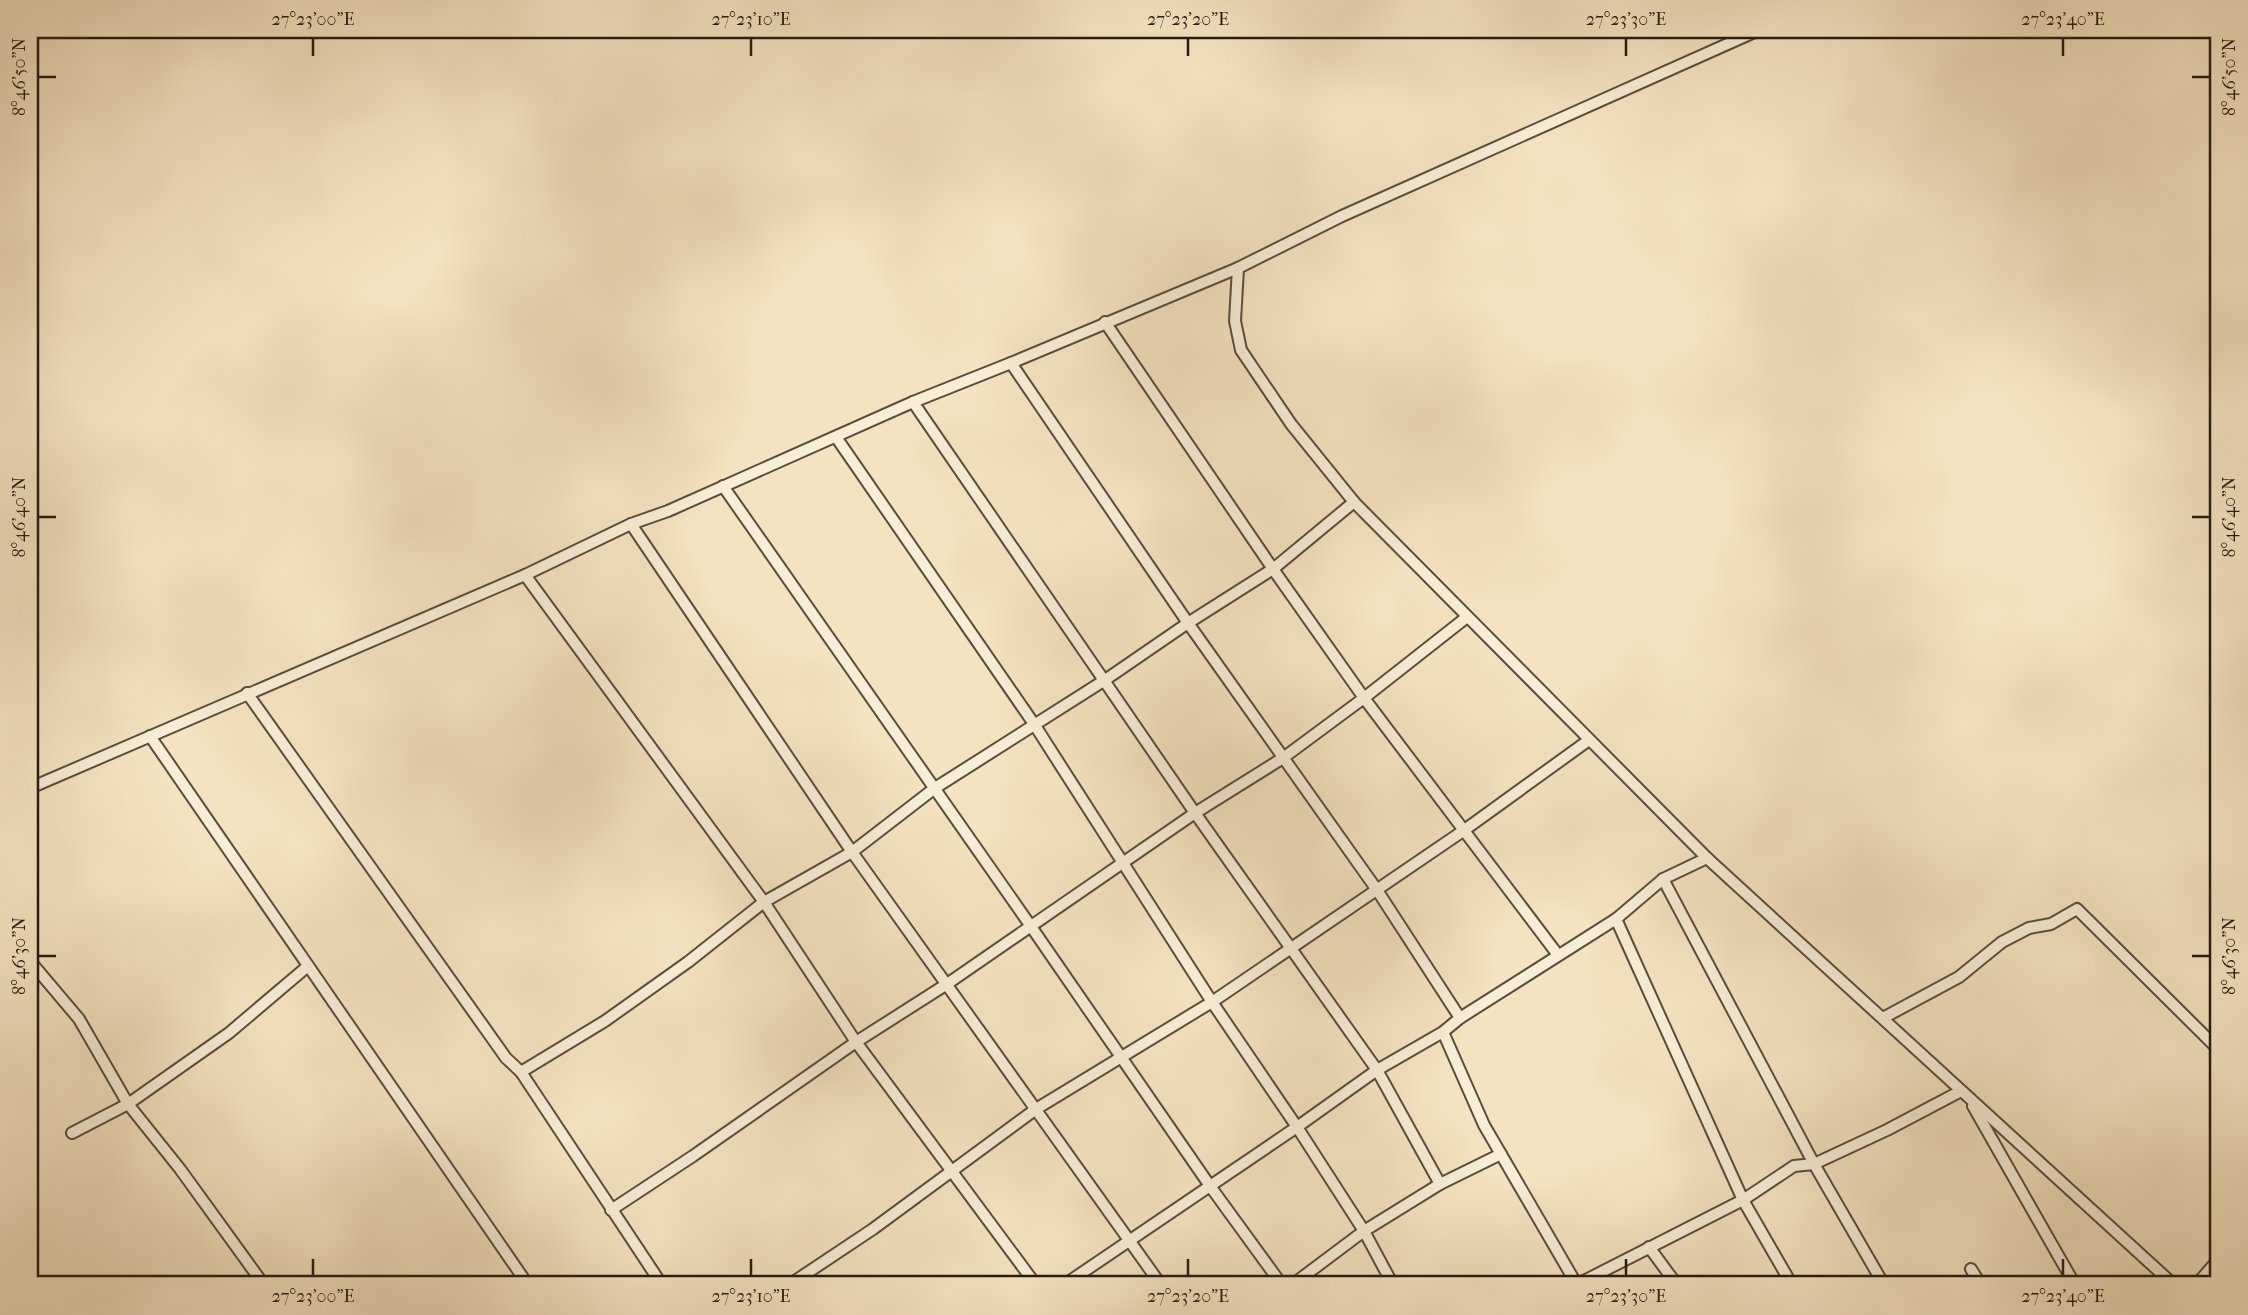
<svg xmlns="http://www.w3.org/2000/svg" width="2248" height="1315" viewBox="0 0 2248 1315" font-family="'IM FELL French Canon',serif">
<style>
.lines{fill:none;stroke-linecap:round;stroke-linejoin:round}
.street-casing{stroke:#5a4d3e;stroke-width:14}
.street{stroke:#f8edd6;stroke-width:10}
.ticks{fill:none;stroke:#261b13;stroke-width:2.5}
.neatline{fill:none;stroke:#261b13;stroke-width:2.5}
.ticks-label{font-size:18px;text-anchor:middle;fill:#261b13}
</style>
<rect width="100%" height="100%" fill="#f4e3c0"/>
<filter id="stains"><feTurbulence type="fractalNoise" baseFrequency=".00286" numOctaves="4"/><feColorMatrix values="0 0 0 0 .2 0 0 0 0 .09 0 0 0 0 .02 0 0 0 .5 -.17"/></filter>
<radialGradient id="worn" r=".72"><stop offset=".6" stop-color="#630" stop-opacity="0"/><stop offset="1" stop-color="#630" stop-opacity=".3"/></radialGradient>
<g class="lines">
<!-- street casing -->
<g class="street-casing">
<g id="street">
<polyline points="1238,268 1235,321 1241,350 1291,424 1354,502 1707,858 2174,1285"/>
<polyline points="1105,322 1273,569 1364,698 1558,955"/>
<polyline points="1011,363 1188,623 1377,890 1460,1018"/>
<polyline points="913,402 1195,813 1377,1070 1440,1184"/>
<polyline points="836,437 1034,724 1212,1002 1297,1127 1364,1231 1393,1285"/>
<polyline points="723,486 1030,925 1210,1186 1282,1285"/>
<polyline points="631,524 852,852 1161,1285"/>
<polyline points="525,575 764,902 856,1042 1036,1285"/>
<polyline points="247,693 506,1058 521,1072 662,1285"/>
<polyline points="150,736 528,1285"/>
<polyline points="30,788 525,575 631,524 668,511 913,402 1011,363 1238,268 1342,216 1759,30"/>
<polyline points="1663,879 1814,1164 1884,1285"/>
<polyline points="1616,919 1743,1200 1792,1285"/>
<polyline points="30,961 79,1019 128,1104 180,1169 264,1285"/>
<polyline points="1883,1018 1959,977 2002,942 2029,928 2051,924 2077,909 2218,1049"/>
<polyline points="1443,1032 1484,1125 1577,1285"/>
<polyline points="521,1072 605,1021 688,962 764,902 852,852 935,788 1105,680 1188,623 1273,569 1354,502"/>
<polyline points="1973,1106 2075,1285"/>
<polyline points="72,1133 128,1104 229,1033 308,966"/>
<polyline points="611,1210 693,1156 856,1042 947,984 1195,813 1283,758 1364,698 1467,617"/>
<polyline points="1649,1247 1677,1285"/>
<polyline points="1971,1269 1981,1285"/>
<polyline points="789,1285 873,1229 1036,1109 1212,1002 1463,831 1589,740"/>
<polyline points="1064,1285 1297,1127 1377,1070 1443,1032 1460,1018 1616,919 1663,879 1707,858"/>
<polyline points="1292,1285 1364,1231 1440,1184 1501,1154"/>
<polyline points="1576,1285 1743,1200 1794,1166 1814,1164 1887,1130 1961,1091"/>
<polyline points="2196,1285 2218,1260"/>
</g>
</g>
<!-- street -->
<use href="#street" class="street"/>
</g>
<!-- ticks -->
<path class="ticks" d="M313,38V56M751,38V56M1188,38V56M1626,38V56M2063,38V56M38,77H56M2192,77H2210M38,517H56M2192,517H2210M38,956H56M2192,956H2210M313,1259V1276M751,1259V1276M1188,1259V1276M1626,1259V1276M2063,1259V1276"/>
<!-- margin -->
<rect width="2248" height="1315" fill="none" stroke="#f4e3c0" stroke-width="77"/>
<rect x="38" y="38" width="2172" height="1238" class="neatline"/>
<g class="ticks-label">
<text x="313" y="25">27°23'00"E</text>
<text x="751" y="25">27°23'10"E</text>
<text x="1188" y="25">27°23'20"E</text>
<text x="1626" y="25">27°23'30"E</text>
<text x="2063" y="25">27°23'40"E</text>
<text transform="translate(19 77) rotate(-90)" y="6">8°46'50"N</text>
<text transform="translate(2229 77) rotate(-90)" y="6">8°46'50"N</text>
<text transform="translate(19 517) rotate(-90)" y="6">8°46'40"N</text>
<text transform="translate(2229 517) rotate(-90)" y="6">8°46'40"N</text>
<text transform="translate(19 956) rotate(-90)" y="6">8°46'30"N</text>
<text transform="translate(2229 956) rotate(-90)" y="6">8°46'30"N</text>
<text x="313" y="1302">27°23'00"E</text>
<text x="751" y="1302">27°23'10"E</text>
<text x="1188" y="1302">27°23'20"E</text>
<text x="1626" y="1302">27°23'30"E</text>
<text x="2063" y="1302">27°23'40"E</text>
</g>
<rect width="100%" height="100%" filter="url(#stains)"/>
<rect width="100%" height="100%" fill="url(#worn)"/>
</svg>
